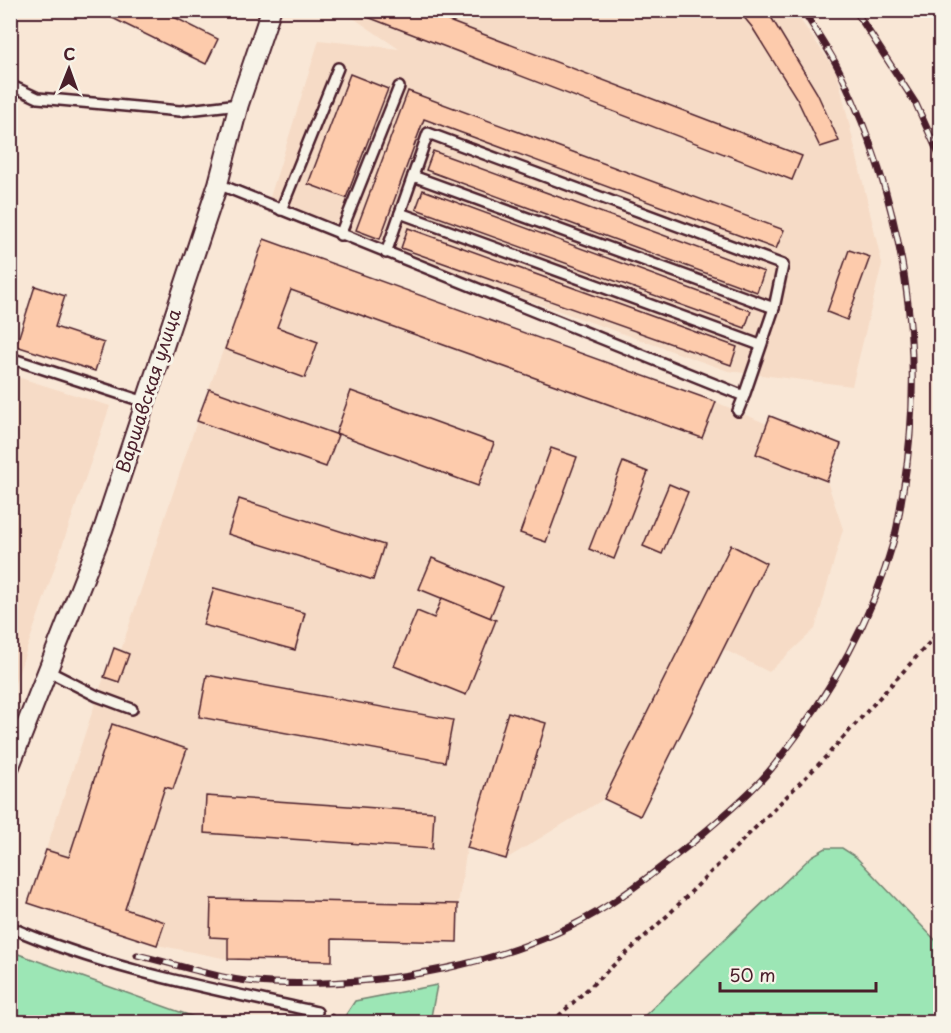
<svg xmlns="http://www.w3.org/2000/svg" width="951" height="1033" viewBox="0 0 951 1033" font-family="'Playpen Sans',sans-serif">
<style>
.built{fill:#f6dbc6}
.green{fill:#9ce6b5;stroke:#738270;stroke-width:1.5}
.building{fill:#fdcbac;stroke:#4a1f2b;stroke-width:1.5}
.lines{fill:none;stroke-linecap:round;stroke-linejoin:round}
.lane-casing{stroke:#4a1f2b;stroke-width:14}
.street-casing{stroke:#4a1f2b;stroke-width:22}
.path{stroke:#4a1f2b;stroke-width:4;stroke-dasharray:4.5 4.5;stroke-linecap:butt}
.lane{stroke:#f7f3e8;stroke-width:9}
.street{stroke:#f7f3e8;stroke-width:18}
.rail-casing{stroke:#4a1f2b;stroke-width:7}
.rail{stroke:#f7f3e8;stroke-width:4.5;stroke-dasharray:14;stroke-linecap:butt}
.labels{text-anchor:middle;stroke-width:6;stroke-linejoin:round;paint-order:stroke}
.street-label{font-size:18px;fill:#4a1f2b;stroke:#f7f3e8}
</style>
<rect width="100%" height="100%" fill="#f9e7d6"/>
<filter id="ink" filterUnits="userSpaceOnUse"><feTurbulence type="fractalNoise" baseFrequency=".0167" numOctaves="2"/><feDisplacementMap in="SourceGraphic" scale="12" xChannelSelector="R" yChannelSelector="G"/><feConvolveMatrix kernelMatrix="1 2 1 2 8 2 1 2 1" color-interpolation-filters="sRGB"/></filter>
<g filter="url(#ink)">
<!-- built -->
<g class="built">
<polygon points="343,11 794,11 837,72 882,264 852,386 728,371 267,207 319,40 399,49"/>
<polygon points="264,239 716,402 767,424 770,416 841,444 827,481 843,529 815,629 769,672 723,649 640,816 604,799 506,859 467,848 458,904 457,942 333,939 332,961 228,959 157,945 28,903 104,677 114,648 121,650 197,421"/>
<polygon points="11,375 110,406 11,695 10,375"/>
</g>
<!-- green -->
<g class="green">
<polygon points="826,848 842,848 856,857 940,945 940,1016 934,1022 638,1022 812,856"/>
<polygon points="10,951 202,1020 223,1022 11,1022"/>
<polygon points="437,985 430,1022 341,1022 355,1001"/>
</g>
<!-- building -->
<g class="building">
<polygon points="96,10 160,10 218,39 206,64"/>
<polygon points="420,10 802,156 792,180 352,11"/>
<polygon points="738,10 765,10 771,17 817,93 839,141 820,147 797,99 752,27"/>
<polygon points="350,74 388,89 346,198 308,184"/>
<polygon points="408,91 784,230 776,249 424,119 380,239 356,230"/>
<polygon points="433,151 764,272 757,292 426,170"/>
<polygon points="423,190 751,311 745,328 416,209"/>
<polygon points="408,228 737,347 731,365 401,248"/>
<polygon points="264,239 716,402 702,438 291,290 277,327 318,342 305,378 225,349"/>
<polygon points="849,250 870,257 847,320 827,312"/>
<polygon points="35,286 65,296 55,327 104,343 95,371 16,346"/>
<polygon points="209,389 338,435 326,467 197,421"/>
<polygon points="351,391 494,443 478,486 336,433"/>
<polygon points="770,416 841,444 827,481 756,454"/>
<polygon points="551,448 577,457 546,542 520,533"/>
<polygon points="623,462 648,472 614,559 589,549"/>
<polygon points="669,484 688,492 662,554 643,546"/>
<polygon points="239,499 384,545 373,580 228,534"/>
<polygon points="731,545 766,563 640,816 604,799"/>
<polygon points="432,558 503,587 490,618 419,589"/>
<polygon points="214,588 305,613 295,650 203,625"/>
<polygon points="442,598 496,620 466,695 394,666 417,611 434,618"/>
<polygon points="114,648 129,654 119,682 104,677"/>
<polygon points="207,675 453,720 445,762 199,717"/>
<polygon points="508,712 546,723 506,859 467,848"/>
<polygon points="112,724 187,749 173,789 165,787 125,909 165,922 157,945 28,903 46,850 69,857"/>
<polygon points="206,796 434,812 432,849 204,833"/>
<polygon points="211,899 458,904 457,942 332,939 332,961 228,959 228,938 210,937"/>
</g>
<g class="lines">
<!-- lane casing -->
<g class="lane-casing">
<g id="lane">
<polyline points="10,85 38,98 180,111 239,104"/>
<polyline points="413,176 774,308"/>
<polyline points="218,184 744,396 738,411"/>
<polyline points="281,210 338,68"/>
<polyline points="400,213 760,345"/>
<polyline points="340,235 399,87"/>
<polyline points="386,253 428,133 783,265 774,308 744,396"/>
<polyline points="10,358 145,402"/>
<polyline points="48,671 97,696 132,709"/>
<path d="M10,927C107,970 214,989 317,1012"/>
</g>
</g>
<!-- street casing -->
<g class="street-casing">
<polyline id="street" points="10,766 103,530 218,184 239,104 271,10"/>
</g>
<!-- path -->
<g class="path">
<polyline points="329,1015 357,1022"/>
<polyline points="552,1022 668,915 821,762 940,631"/>
</g>
<!-- lane -->
<use href="#lane" class="lane"/>
<!-- street -->
<use href="#street" class="street"/>
<!-- rail casing -->
<g class="rail-casing">
<g id="rail">
<polyline points="855,10 916,104 940,157"/>
<path d="M137,955C180,965 226,982 271,983C381,987 512,966 607,906C637,887 665,864 693,842C721,818 753,792 776,763C827,698 871,623 893,543C898,526 900,508 903,491C927,348 904,207 842,76C832,53 816,32 803,10"/>
</g>
</g>
<!-- rail -->
<use href="#rail" class="rail"/>
</g>
</g>
<g class="labels">
<!-- street labels -->
<g class="street-label">
<text transform="translate(149 391) rotate(-72)" y="6">Варшавская улица</text>
</g>
</g>
<!-- margin -->
<rect width="951" height="1033" fill="none" stroke="#f7f3e8" stroke-width="36"/>
<rect x="18" y="18" width="915" height="997" fill="none" stroke="#4a1f2b" stroke-width="2" filter="url(#ink)"/>
<!-- north arrow -->
<g transform="translate(69 69) rotate(1)" stroke="#f7f3e8" stroke-width="4.5" paint-order="stroke">
<path d="M0-4.5L10 22L0 15L-10 22Z" fill="#4a1f2b"/>
<text y="-9" font-size="16" font-weight="bold" text-anchor="middle" fill="#4a1f2b">С</text>
</g>
<!-- scale -->
<path d="M720 982v9h156v-9" fill="none" stroke="#4a1f2b" stroke-width="3"/>
<text x="729" y="982" font-size="18" fill="#4a1f2b" stroke="#f7f3e8" stroke-width="4.5" paint-order="stroke">50 m</text>
</svg>
